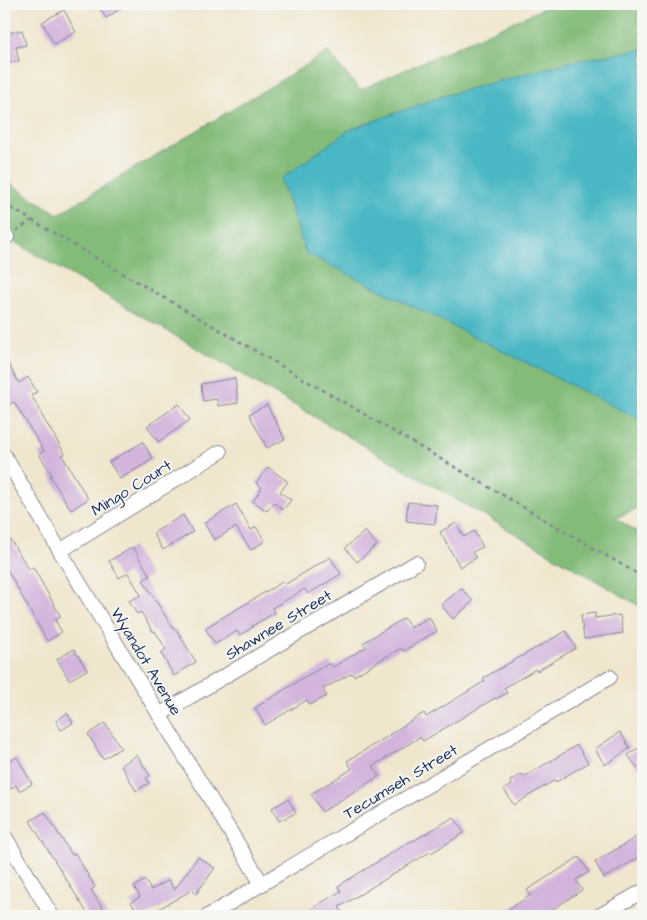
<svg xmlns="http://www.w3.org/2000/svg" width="647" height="920" viewBox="0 0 647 920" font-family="'Architects Daughter',sans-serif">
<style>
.forest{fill:#83bc79;stroke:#4f766c}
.water{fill:#49b7c4;stroke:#327391}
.building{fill:#d2b4dc}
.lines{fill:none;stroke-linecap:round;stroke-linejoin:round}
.minor-casing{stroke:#868a96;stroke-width:16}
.path{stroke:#868a96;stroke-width:2.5;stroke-dasharray:4 4;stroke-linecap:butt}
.minor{stroke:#fff;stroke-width:14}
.labels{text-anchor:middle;stroke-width:4;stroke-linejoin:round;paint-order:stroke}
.street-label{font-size:16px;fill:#1b2f5e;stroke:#f6f6f2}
</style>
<rect width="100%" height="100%" fill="#f6f6f2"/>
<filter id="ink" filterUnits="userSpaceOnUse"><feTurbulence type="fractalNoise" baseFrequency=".02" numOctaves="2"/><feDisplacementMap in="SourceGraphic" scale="10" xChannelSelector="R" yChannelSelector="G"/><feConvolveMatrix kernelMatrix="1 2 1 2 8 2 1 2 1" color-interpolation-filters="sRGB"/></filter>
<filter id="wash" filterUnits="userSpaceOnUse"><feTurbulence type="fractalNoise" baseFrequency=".0096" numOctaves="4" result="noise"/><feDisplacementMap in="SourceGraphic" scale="20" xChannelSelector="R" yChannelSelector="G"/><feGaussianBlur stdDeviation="1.12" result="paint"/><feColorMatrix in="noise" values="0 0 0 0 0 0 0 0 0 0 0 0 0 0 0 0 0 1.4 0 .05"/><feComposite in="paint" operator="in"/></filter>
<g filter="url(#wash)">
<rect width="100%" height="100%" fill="#f0e6cd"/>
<!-- forest -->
<polygon class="forest" points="553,4 643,4 643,506 616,518 643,536 643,608 4,236 4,180 58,214 328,52 360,90"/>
<!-- water -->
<polygon class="water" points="643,49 643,421 306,253 281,179 349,130 443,96 569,62"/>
<g id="blocks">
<!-- building -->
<g class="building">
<polygon points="97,4 128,4 106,18"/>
<polygon points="64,10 76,32 54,44 42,22"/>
<polygon points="22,30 26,45 16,47 19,61 4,64 4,34"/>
<polygon points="4,356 19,383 28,377 37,392 31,395 42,413 41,414 65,454 62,455 88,499 71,510 50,476 52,475 39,454 44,451 14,402 9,405 4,395"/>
<polygon points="235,378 238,403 218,406 217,399 203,401 201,384"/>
<polygon points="179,404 190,420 158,442 147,426"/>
<polygon points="267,405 285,439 267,448 249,414"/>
<polygon points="143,442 153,459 120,479 109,462"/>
<polygon points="268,467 288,482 280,492 291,500 283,510 274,502 267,511 253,501 262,488 256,483"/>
<polygon points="408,502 437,505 435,524 406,521"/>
<polygon points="236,504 251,530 256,527 265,541 251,550 236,527 214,540 204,523"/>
<polygon points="183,515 193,532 163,550 153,533"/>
<polygon points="456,523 464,537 474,531 483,547 472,552 476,558 460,567 440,532"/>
<polygon points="4,530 29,569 33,567 61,617 55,620 62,632 47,641 4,564"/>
<polygon points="365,531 377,545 357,562 345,548"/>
<polygon points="133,547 150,576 143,580 174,630 176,629 196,662 174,676 161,653 166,649 155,631 153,632 141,612 137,614 129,601 141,595 128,573 119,578 109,561"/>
<polygon points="330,557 341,574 308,594 305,589 272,608 275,613 252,626 253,627 240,635 237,631 215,644 205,628 284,581 286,584"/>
<polygon points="461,588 473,601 453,619 441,605"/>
<polygon points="595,613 595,618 620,615 623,633 584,639 581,615"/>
<polygon points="429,617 437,631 403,651 401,648 354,676 352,673 323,689 327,696 310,705 307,700 265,725 255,708 297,682 297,681 330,663 333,667 366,647 363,643 404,618 410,628"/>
<polygon points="566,631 576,648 537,671 536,669 504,688 507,693 496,699 495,698 423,741 420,737 373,766 379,776 322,812 311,794 352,769 347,761 390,735 390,734 424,713 426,717 485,681 483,678"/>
<polygon points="74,649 87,670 69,680 57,659"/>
<polygon points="67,713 73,723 61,730 56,721"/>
<polygon points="105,723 121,748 103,759 88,734"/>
<polygon points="620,732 630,748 605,765 595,749"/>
<polygon points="577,745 588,763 556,782 555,780 514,805 504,789 512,785 510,781 522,774 524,777"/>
<polygon points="643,745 643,764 637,768 628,755"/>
<polygon points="137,755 150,776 146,778 149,783 136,791 121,765"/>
<polygon points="17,757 32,784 19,791 16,785 10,789 4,777 4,764"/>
<polygon points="288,799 296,813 279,821 272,808"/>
<polygon points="45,812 72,855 75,853 95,887 91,890 108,916 89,916 30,821"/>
<polygon points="454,817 464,833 431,853 430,852 339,907 342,912 335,916 315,916 311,909 341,891 338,886 413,840 413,841"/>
<polygon points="643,833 643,855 604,878 595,862"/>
<polygon points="198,857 215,868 196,894 192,890 146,916 139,916 131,902 140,897 134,887 145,880 151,890 169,880 174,890"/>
<polygon points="579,857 589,872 576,880 582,890 543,916 541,912 534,916 513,916 509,909 531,895 527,890"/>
</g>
</g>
</g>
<g filter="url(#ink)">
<use href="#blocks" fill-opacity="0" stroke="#868a96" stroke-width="1"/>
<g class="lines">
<!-- minor casing -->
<g class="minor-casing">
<g id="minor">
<polyline points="4,239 7,237"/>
<polyline points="4,455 60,551 262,884"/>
<polyline points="60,551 220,452"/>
<polyline points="159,715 416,563"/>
<polyline points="4,835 52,916"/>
<polyline points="208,916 610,677"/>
<polyline points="599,916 643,891"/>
</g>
</g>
<!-- path -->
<g class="path">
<polyline points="4,204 643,577"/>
<polyline points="16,231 32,220"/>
</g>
<!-- minor -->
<use href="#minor" class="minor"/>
</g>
</g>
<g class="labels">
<!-- street labels -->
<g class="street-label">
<text transform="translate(131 487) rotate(-32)" y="6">Mingo Court</text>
<text transform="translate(278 624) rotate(-31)" y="6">Shawnee Street</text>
<text transform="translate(147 661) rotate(59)" y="6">Wyandot Avenue</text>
<text transform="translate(400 781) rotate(-31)" y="6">Tecumseh Street</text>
</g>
</g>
<!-- margin -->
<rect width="647" height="920" fill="none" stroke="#f6f6f2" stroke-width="20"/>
</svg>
